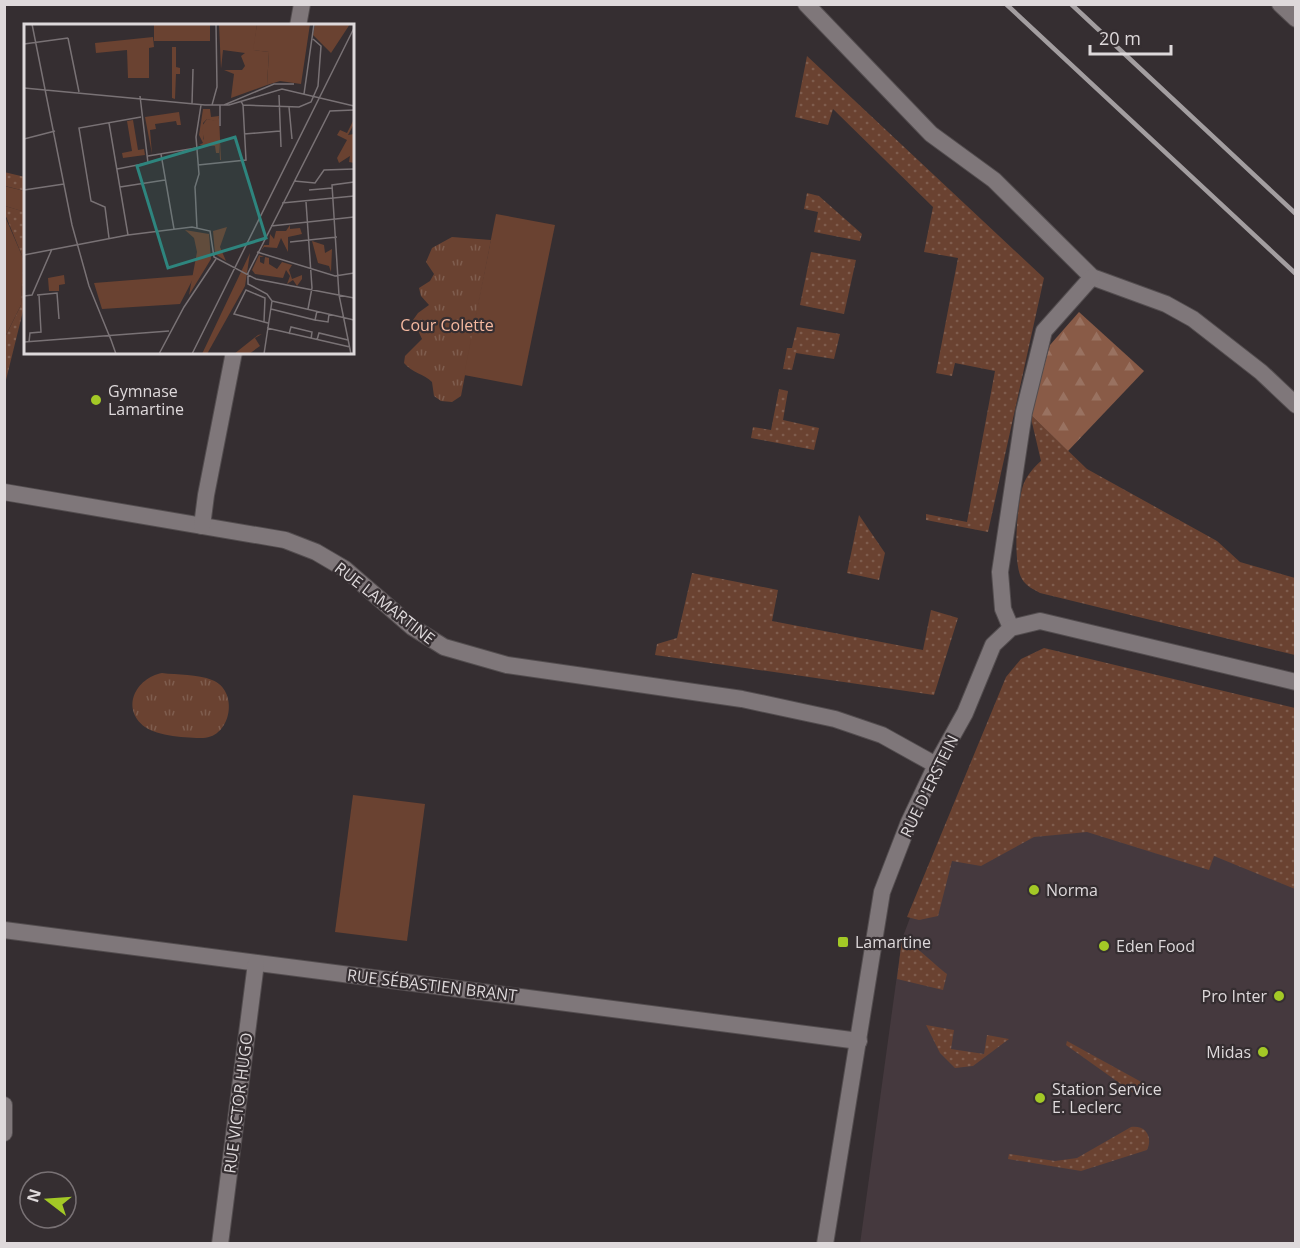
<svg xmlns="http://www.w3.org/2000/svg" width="1300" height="1248" viewBox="0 0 1300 1248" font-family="'Open Sans',sans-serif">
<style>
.built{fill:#45393e}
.grass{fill:url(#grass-dots)}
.forest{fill:url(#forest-firs)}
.park{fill:url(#park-tufts)}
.pitch{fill:#6a4231}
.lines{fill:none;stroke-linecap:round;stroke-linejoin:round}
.service-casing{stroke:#534d4f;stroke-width:18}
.minor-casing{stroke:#534d4f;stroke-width:18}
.tertiary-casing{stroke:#534d4f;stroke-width:18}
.service{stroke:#7f777a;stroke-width:16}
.minor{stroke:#7f777a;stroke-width:16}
.tertiary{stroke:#7f777a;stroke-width:16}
.rail{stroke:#a39ea0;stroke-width:4.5}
.poi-dot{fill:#a3c926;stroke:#352e31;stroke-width:2}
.labels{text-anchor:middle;stroke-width:4.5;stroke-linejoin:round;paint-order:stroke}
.park-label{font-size:16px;fill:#f5b9a0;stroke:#352e31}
.poi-label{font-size:16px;fill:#ded9db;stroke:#352e31;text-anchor:start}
.street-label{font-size:16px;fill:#ded9db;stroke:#352e31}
.inset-road{fill:none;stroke:#797275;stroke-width:1.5}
.view{fill:#2e857e;fill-opacity:0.15;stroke:#2e857e;stroke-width:3}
.inset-edge{fill:none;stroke:#ded9db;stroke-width:3}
</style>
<defs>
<pattern id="grass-dots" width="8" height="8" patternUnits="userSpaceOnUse" patternTransform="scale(1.5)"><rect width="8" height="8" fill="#6a4231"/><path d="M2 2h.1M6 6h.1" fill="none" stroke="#7f5d4e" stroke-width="1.8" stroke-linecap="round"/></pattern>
<pattern id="forest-firs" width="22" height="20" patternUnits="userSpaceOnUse" patternTransform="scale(1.5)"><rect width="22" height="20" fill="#895b47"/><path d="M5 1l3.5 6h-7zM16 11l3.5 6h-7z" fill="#997261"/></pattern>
<pattern id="park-tufts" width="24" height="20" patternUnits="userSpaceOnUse" patternTransform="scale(1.5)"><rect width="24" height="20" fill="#6a4231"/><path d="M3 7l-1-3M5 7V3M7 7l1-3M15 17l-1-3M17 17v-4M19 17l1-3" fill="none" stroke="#7f5d4e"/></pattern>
</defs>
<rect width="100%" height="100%" fill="#352e31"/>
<!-- built -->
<polygon class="built" points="1086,819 1295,879 1295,1243 860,1244 902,939 943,831"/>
<!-- grass -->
<g class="grass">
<polygon points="807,56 1044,278 988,532 926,520 926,514 967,522 995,371 955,363 952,376 936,373 958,258 924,252 933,207 833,109 828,125 795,117"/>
<polygon points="4,172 25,177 25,191 5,186"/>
<polygon points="807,193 819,196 862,234 860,241 814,232 818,212 804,209"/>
<polygon points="5,206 26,212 25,303 5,384 5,337 21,305 23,258 5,214"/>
<polygon points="811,252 856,260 844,314 800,305"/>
<polygon points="797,327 840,334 834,359 796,353 792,370 783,369 787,348 792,348"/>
<polygon points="779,389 788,391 783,420 819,428 814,450 751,438 753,427 771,430"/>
<path d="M1030,414L1087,469L1217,541L1240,562L1295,578V655L1040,593C1033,589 1026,586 1022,579C1012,564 1017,499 1024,483C1028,474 1034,467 1041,461Z"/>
<polygon points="859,515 885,553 879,580 847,573"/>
<polygon points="692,573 778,590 772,621 923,650 931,610 958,618 934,695 655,655 657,644 677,638"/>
<polygon points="1044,648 1295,708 1295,889 1214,856 1209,870 1087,832 1034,837 981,866 952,861 938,916 919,920 907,917 1006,677 1021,659"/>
<path d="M902,939C912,942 935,965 947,974L943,990L897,979Z"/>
<polygon points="926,1025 954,1030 951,1049 984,1054 987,1035 1009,1039 973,1066 955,1068 940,1053"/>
<polygon points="1067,1041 1145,1084 1149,1094 1141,1097 1132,1092 1066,1045"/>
<path d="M1131,1127C1146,1125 1153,1137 1147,1150L1081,1171L1008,1159L1009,1154L1055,1161L1077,1158Z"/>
</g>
<!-- forest -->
<polygon class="forest" points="1079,312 1144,371 1068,451 1030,414 1050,345"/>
<!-- park -->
<g class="park">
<path d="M452,237L491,240L461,396L452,402L441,401L434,396L432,382C424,374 412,373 404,363L405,356L422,339L413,320L418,313L429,305L421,296L419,288L430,281L434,274L426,262L432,248Z"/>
<path d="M162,673C177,675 198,674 212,680C239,690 232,737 203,738C188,738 157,736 145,727C120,708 136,678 162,673Z"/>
</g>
<!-- pitch -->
<g class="pitch">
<polygon points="4,186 25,191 25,212 5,206"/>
<polygon points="4,214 23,258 21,305 5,337"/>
<polygon points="496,214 555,225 522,386 464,375"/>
<polygon points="353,795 425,804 407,941 335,932"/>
</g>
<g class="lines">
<!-- service casing -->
<g class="service-casing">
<g id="service">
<polyline points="806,4 931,134 994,180 1092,277 1166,304 1193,319 1261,372 1296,405"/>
<polyline points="1011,628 1003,609 1000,572 1024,412 1044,331 1092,277"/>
</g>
</g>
<!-- minor casing -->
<g class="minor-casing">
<g id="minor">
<polyline points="1280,4 1296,19"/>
<polyline points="298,26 302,4"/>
<polyline points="4,492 285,540 316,552 345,569 412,627 444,647 507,665 742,699 835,719 882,735 936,765"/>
<polyline points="202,526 206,495 234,352"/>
<polyline points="4,930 859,1041"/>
<polyline points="4,1105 4,1133"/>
<polyline points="220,1244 256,963"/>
</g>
</g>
<!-- tertiary casing -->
<g class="tertiary-casing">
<polyline id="tertiary" points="825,1244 882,892 909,822 936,765 965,713 993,645 1011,628 1040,621 1296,682"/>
</g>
<!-- service -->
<use href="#service" class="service"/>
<!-- minor -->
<use href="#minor" class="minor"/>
<!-- tertiary -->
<use href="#tertiary" class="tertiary"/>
<!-- rail -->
<g class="rail">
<polyline points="1006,4 1296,274"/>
<polyline points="1071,4 1296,214"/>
</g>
</g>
<!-- markers -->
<g class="poi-dot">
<circle cx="96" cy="400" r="6"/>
<circle cx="1034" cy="890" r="6"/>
<rect x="837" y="936" width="12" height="12" rx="3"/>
<circle cx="1104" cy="946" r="6"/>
<circle cx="1279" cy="996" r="6"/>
<circle cx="1263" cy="1052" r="6"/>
<circle cx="1040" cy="1098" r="6"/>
</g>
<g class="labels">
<!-- park labels -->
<g class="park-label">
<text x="447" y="331">Cour Colette</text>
</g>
<!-- poi labels -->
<g class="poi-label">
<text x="108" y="397">Gymnase<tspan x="108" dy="18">Lamartine</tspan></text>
<text x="1046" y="896">Norma</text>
<text x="855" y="948">Lamartine</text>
<text x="1116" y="952">Eden Food</text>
<text x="1267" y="1002" text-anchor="end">Pro Inter</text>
<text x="1251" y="1058" text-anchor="end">Midas</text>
<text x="1052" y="1095">Station Service<tspan x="1052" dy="18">E. Leclerc</tspan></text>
</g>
<!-- street labels -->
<g class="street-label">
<text transform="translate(385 603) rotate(38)" y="6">RUE LAMARTINE</text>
<text transform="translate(929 786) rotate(-64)" y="6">RUE D'ERSTEIN</text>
<text transform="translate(432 985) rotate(7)" y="6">RUE SÉBASTIEN BRANT</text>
<text transform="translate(238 1103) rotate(-83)" y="6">RUE VICTOR HUGO</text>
</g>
</g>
<!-- overview -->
<g transform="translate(24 24)">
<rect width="330" height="330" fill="#352e31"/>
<path d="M195,0H233L230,26L245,28L243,61L207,74L210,50L200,46H218L221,42L217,32L221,29L199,26L197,45ZM291,0H326L307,29L289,11ZM129,13L130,23L125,24V54H104L103,26L72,29L71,19ZM148,23H152V43L156,44V50H152L151,75L148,74ZM179,85H186L187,93L195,92L194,98L183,95L179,99V115L187,121L195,117V129H192L191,122L175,121L179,119L175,111ZM155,88L157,101H153L152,97L131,100L132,105L126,106L128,130L121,93ZM330,95V100L324,111L330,110V139L325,138L326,132L315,139L313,134L323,116L313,111L316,106L323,109ZM266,201V205L276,204L278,210L264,213V228L257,214L253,224L240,223L237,227L240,221H245L246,210L250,215L252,207H262ZM203,203L196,223L202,237L191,230L189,207ZM161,206L185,210L187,235L165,271L173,228L170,214ZM288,217L300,221L301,229L308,225L307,248L305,242L294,239ZM226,229L221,262L183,330H178ZM235,231L240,233H236V238L240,240L241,233L245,234V240L253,245L258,238L268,241L265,246L268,255L278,251V255L273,262L269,256L263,260L266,252L262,246L259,254L231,250L228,246ZM40,251L41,260L35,261V267H25L24,254ZM238,310L231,314L236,322L225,330H210L234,311Z" fill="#6a4231"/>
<path d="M233,0H286L277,60L256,57L243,61L245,28L229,26ZM171,251L156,280L78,285L70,259Z" fill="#6a4231"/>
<path d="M130,0H186V17H130ZM195,93L197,136H196L195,118L187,121L180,119L178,102L183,95L193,97ZM109,96L114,126L120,125L121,131L99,134L98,129L108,127L103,97Z" fill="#6a4231"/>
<path class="inset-road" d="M8,0L48,201L65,262L87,316M44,14L55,68M0,20L44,14M0,64L181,81H205L258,65L330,82M280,70L290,0M255,71L257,123M217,77L219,81L275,83L287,78L294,62L297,22L289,15M168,80L169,45M188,81L193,63L192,0M196,81V102M200,81L250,60H270M265,83L268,115M85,99L104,211M220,110L256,107M0,115L31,107M137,130L150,205M124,132L172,124M174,141L222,136L219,81M93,145L124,139L116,72M270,157L291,159L300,146L330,145M96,163L141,156M0,166L40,160M285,166L308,164M282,178L288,264L284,285M258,179L330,172M247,202L330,193M173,204L171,163L175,150L172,113L177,81M85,214L81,183L67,177L55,104L117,93M266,218L313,213M233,228L311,252L330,249M0,231L104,211L168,203L186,207L190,233L232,255L330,274M13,271L33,269L35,295M0,272L8,271L28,225M248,277L330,296M247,285L291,296L293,287M291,296L304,298L305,290M240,298L241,274L222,266L210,290L240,298L244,299M243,304L326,323M265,310L267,303L288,308L287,315M86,313L92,330M293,316L295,309L324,316M0,318L145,307M5,318L6,309L17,308L15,271M135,330L160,283L192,235M168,330L330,4M240,330L248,277L243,270L224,260V249L306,87L330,86M327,330L315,271L308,161L330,158"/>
<path class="view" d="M211,113L242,214L144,244L113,142Z"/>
<rect width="330" height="330" class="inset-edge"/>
</g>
<!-- border -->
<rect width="1300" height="1248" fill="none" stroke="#ded9db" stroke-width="12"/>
<!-- north arrow -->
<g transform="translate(48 1200) rotate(287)"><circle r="28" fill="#352e31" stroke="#797275" stroke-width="1.5"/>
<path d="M0-4.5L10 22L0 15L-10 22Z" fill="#a3c926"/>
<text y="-9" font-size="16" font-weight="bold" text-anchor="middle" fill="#ded9db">N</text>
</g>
<!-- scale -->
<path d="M1090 45v9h81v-9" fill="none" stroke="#ded9db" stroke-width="3"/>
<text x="1099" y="45" font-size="18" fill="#ded9db" stroke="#352e31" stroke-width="4.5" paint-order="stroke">20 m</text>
</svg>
